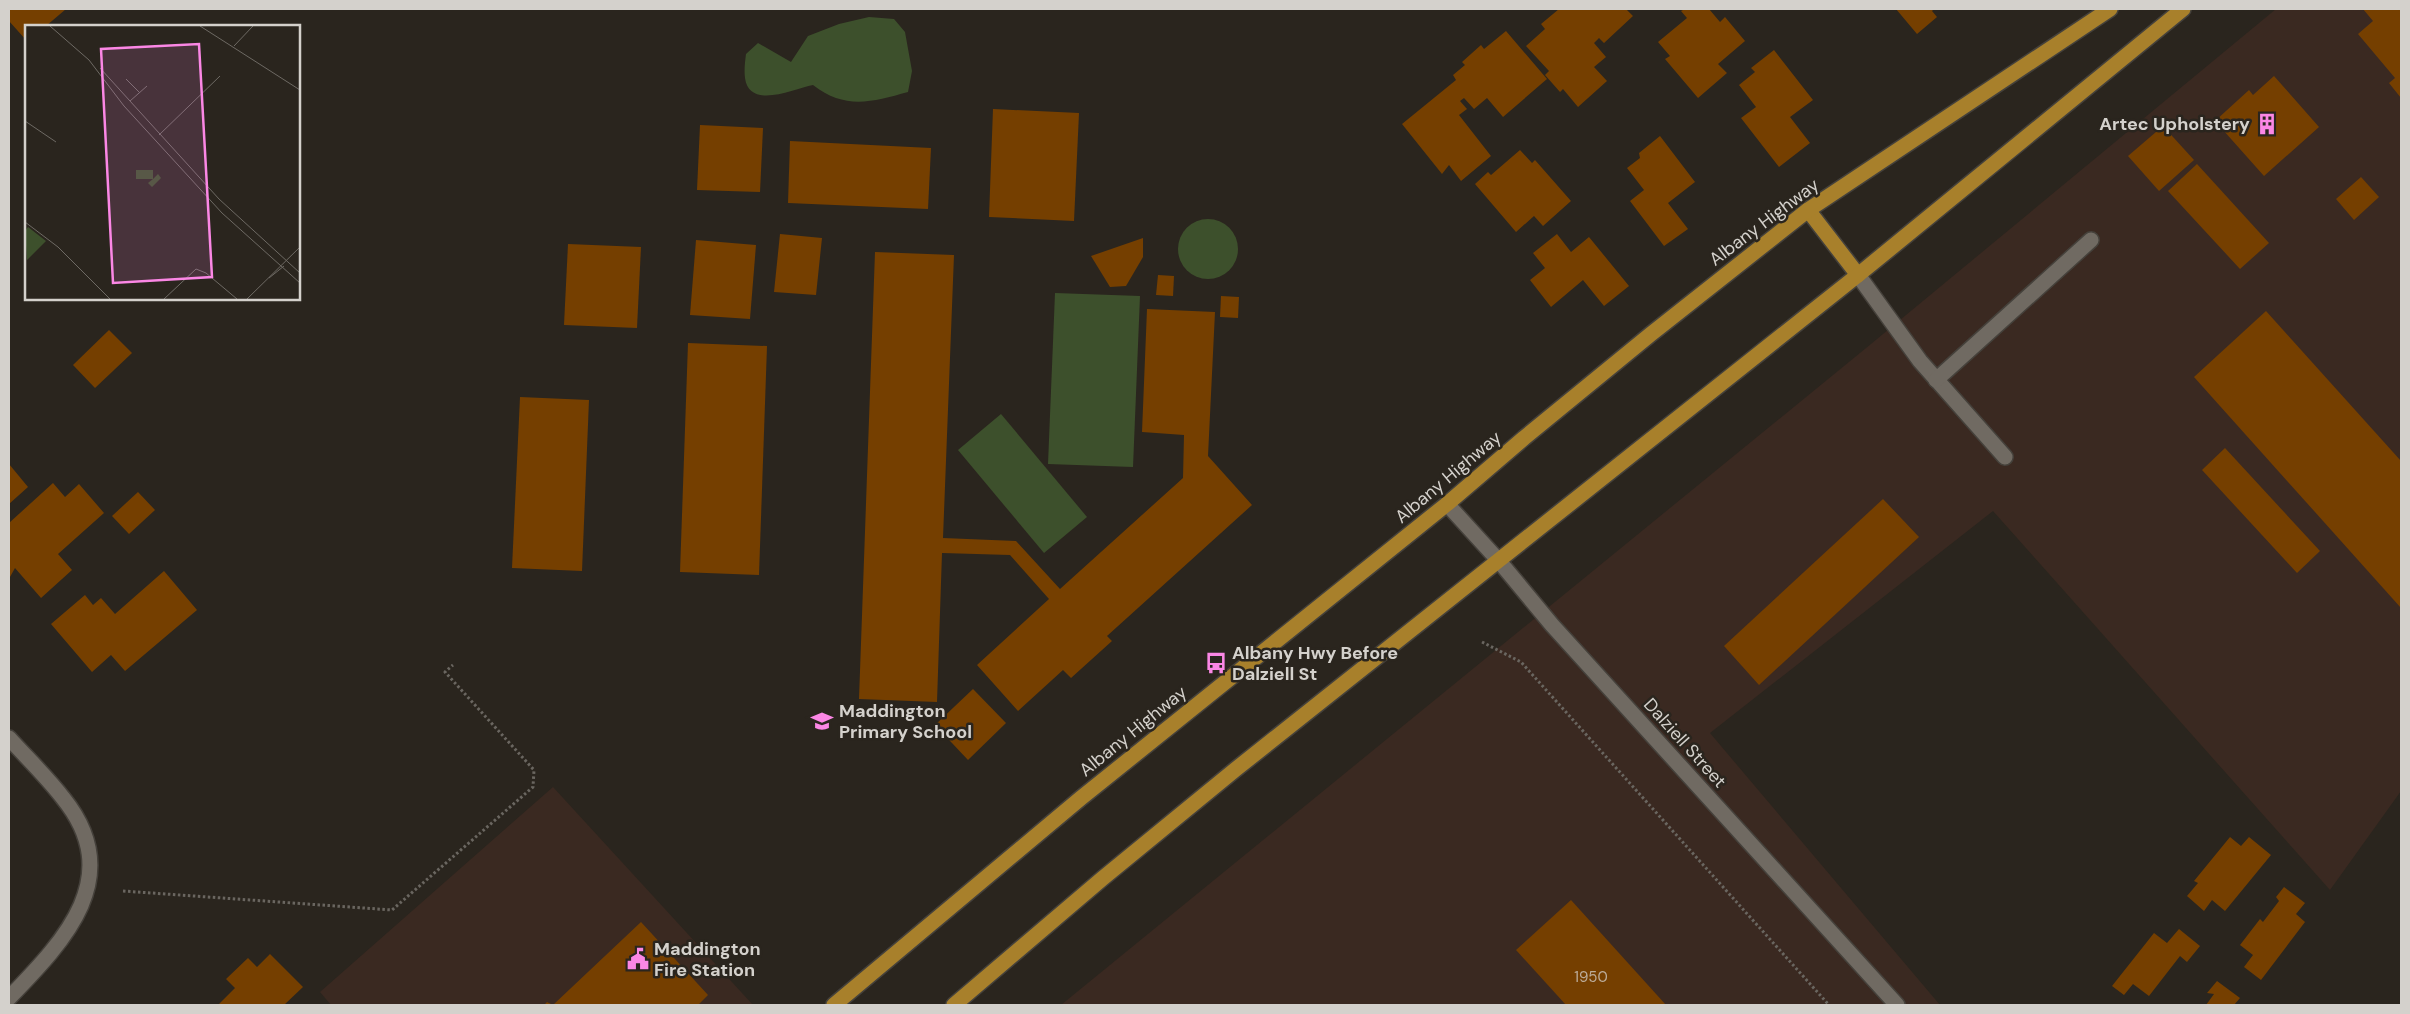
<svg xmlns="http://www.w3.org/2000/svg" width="2410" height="1014" viewBox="0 0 2410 1014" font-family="'DM Sans',sans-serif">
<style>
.commercial{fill:#3a2921}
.green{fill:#3d502c}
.building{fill:#753f00}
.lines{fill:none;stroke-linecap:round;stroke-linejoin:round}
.lane-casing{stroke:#45413b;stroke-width:18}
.street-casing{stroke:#45413b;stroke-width:18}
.highway-casing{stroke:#45413b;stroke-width:18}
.path{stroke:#6a6660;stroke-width:3;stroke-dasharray:2.5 2.5;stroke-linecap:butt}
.lane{stroke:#706a62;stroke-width:15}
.street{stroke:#706a62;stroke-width:15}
.highway{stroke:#a8802b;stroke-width:15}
.labels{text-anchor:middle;stroke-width:5;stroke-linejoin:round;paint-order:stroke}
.number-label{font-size:15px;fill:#bcac99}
.poi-label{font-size:18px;font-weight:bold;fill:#d4d1cc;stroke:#2a251e;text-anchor:start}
.street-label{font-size:18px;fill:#d4d1cc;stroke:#2a251e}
.inset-road{fill:none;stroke:#6e6a64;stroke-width:1}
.view{fill:#fb87e5;fill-opacity:0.15;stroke:#fb87e5;stroke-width:2.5}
.inset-edge{fill:none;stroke:#d4d1cc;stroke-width:2.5}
</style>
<rect width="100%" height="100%" fill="#2a251e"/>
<!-- commercial -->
<g class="commercial">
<polygon points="2276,9 2401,9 2401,791 2330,890 1993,511 1710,733 1940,1005 1061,1005 1871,344"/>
<polygon points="553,787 753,1005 331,1005 320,992"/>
</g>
<!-- green -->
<g class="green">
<path d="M869,17L894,19L905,32L912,71L908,92C872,102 845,110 813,85C794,89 749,110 745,78C744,70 745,62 746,54L758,43L791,62L808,36L839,24Z"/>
<circle cx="1208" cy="249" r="30"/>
<polygon points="1055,293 1140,296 1133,467 1048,464"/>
<polygon points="1001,414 1087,517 1044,553 958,450"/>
</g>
<!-- building -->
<g class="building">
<polygon points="9,9 66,9 46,26 26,26 26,40 9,21"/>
<polygon points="1559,9 1626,9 1633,16 1604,43 1599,38 1594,43 1606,57 1594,67 1607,81 1578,107 1563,89 1560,92 1545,75 1549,71 1526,46 1545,29 1541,24"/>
<polygon points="1685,9 1709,9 1720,22 1725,17 1745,41 1718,64 1727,73 1698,98 1665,59 1670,56 1658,42 1687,18 1681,11"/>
<polygon points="1896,9 1934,9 1932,11 1937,17 1917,34"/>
<polygon points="2363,9 2401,9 2401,98 2389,83 2395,78 2358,34 2373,21"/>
<polygon points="1506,31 1547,79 1503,117 1487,98 1474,109 1464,98 1460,101 1467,109 1459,115 1491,156 1461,181 1449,165 1442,174 1402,124 1456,80 1453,75 1465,65 1462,62 1481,45 1484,49"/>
<polygon points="1774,50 1813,100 1790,117 1810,143 1779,167 1741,118 1756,107 1739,85 1755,72 1751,68"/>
<polygon points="2274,76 2319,127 2264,176 2215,121 2249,90 2253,95"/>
<polygon points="993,109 1079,113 1074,221 989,217"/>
<polygon points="700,125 763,128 760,192 697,190"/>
<polygon points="2163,126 2194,160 2159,191 2128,156"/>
<polygon points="1660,136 1695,182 1668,203 1688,229 1664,246 1630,201 1644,190 1627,168 1640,158 1639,153"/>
<polygon points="790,141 931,148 928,209 788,203"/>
<polygon points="1520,150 1532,163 1535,160 1571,201 1543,226 1534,216 1516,232 1475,184 1488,172 1491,175"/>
<polygon points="2197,164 2269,243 2240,269 2168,191"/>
<polygon points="2361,177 2379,197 2354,220 2336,199"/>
<polygon points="780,234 822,238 816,295 774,292"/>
<polygon points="1557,234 1571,252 1589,237 1629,286 1604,306 1583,280 1551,307 1530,280 1545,268 1533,253"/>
<polygon points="1143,238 1143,257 1126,286 1110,287 1091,256"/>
<polygon points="696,240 756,245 750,319 690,315"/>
<polygon points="568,244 641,247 637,328 564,325"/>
<polygon points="875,252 954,255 943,538 1016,541 1060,589 1183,478 1184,435 1142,432 1147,309 1215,312 1208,456 1252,505 1107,636 1112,641 1071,678 1063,670 1018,711 977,665 1049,599 1010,555 942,553 937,702 859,699"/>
<polygon points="1158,275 1174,276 1173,296 1156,295"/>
<polygon points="1221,296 1239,297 1238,318 1220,317"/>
<polygon points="2266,311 2401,461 2401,608 2194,377"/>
<polygon points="109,330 132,353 95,388 73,365"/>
<polygon points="688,343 767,346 759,575 680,572"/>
<polygon points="520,397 589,400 582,571 512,568"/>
<polygon points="2225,448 2320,551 2297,573 2202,470"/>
<polygon points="9,464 28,487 9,504"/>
<polygon points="53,483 65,497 79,484 104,513 58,554 72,570 41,598 15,568 10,577 9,575 9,523"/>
<polygon points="138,492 155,510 129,534 112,516"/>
<polygon points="1883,499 1919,537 1759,685 1724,646"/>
<polygon points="164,571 197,610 125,671 111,655 92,672 51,624 85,595 93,605 101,598 115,614"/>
<polygon points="973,689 1006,723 968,760 935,725"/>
<polygon points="2230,837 2241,846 2249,837 2271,855 2225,911 2212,900 2204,911 2187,896 2198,883 2194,881"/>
<polygon points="2284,887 2305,903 2296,914 2305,922 2261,980 2244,967 2253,955 2240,945 2260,919 2263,922 2279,901 2276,897"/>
<polygon points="1571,900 1666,1005 1566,1005 1516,950"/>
<polygon points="641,922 708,995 698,1005 544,1005 547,1002 553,1005"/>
<polygon points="2179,929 2200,946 2187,962 2180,956 2149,996 2133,984 2124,995 2112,986 2154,933 2167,943"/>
<polygon points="270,954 303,987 284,1005 218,1005 235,988 226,979 248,958 257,967"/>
<polygon points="2217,981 2240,998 2234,1005 2206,1005 2214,994 2207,993"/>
</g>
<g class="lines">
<!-- lane casing -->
<g class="lane-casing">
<g id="lane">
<polyline points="1858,275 1920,361 2005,457"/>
<polyline points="1936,380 2091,240"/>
</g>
</g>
<!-- street casing -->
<g class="street-casing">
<g id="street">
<polyline points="1447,504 1499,561 1552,625 1897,1005"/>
<path d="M9,738C27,758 47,777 63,798C127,877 64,941 9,998"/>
</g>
</g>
<!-- highway casing -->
<g class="highway-casing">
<g id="highway">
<polyline points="1808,210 1858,275"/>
<polyline points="834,1005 1081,798 1447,504 1524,438 1651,334 1808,210 2110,9"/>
<polyline points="954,1005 1103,878 1236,769 1858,275 2183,9"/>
</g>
</g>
<!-- path -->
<g class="path">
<polyline points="1482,642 1521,662 1829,1005"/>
<polyline points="123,891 392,910 533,787 534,770 445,672 453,665"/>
</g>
<!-- lane -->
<use href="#lane" class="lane"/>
<!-- street -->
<use href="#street" class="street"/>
<!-- highway -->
<use href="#highway" class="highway"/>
</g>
<!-- icons -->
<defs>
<g id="building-bare" transform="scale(1.725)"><path d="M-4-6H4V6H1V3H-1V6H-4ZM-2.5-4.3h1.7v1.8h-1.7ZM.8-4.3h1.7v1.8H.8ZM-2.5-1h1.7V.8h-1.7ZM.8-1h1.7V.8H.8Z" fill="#fb87e5" stroke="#2a251e" stroke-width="2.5" paint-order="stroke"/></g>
<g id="bus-bare" transform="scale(1.725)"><path d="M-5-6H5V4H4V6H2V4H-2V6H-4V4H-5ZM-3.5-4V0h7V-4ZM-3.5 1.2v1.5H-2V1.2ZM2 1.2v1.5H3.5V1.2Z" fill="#fb87e5" stroke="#2a251e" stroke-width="2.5" paint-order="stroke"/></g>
<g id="school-bare" transform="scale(1.725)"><path d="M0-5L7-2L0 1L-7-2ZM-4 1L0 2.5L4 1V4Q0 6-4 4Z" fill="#fb87e5" stroke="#2a251e" stroke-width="2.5" paint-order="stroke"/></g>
<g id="civic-bare" transform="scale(1.725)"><path d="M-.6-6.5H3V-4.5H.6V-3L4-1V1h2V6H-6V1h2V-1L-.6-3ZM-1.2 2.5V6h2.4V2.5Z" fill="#fb87e5" stroke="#2a251e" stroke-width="2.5" paint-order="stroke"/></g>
</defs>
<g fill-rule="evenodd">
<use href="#building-bare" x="2267" y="124"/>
<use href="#bus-bare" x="1216" y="663"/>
<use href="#school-bare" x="822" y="721"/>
<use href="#civic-bare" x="638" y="959"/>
</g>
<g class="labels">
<!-- number labels -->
<g class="number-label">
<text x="1591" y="982">1950</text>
</g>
<!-- poi labels -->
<g class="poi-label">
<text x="2250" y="130" text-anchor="end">Artec Upholstery</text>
<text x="1232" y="659">Albany Hwy Before<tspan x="1232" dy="21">Dalziell St</tspan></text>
<text x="839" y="717">Maddington<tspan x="839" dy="21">Primary School</tspan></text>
<text x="654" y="955">Maddington<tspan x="654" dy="21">Fire Station</tspan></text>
</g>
<!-- street labels -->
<g class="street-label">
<text transform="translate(1764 222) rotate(-37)" y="6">Albany Highway</text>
<text transform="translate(1448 477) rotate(-40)" y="6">Albany Highway</text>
<text transform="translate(1133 731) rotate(-39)" y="6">Albany Highway</text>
<text transform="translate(1685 743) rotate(48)" y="6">Dalziell Street</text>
</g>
</g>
<!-- overview -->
<g transform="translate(25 25)">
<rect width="275" height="275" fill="#2a251e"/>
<path d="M111,145H128V154L133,149L136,153L127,162L123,158L128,154H111ZM3,202L21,216L2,235L0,206Z" fill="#3d502c"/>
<path class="inset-road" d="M25,1L64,35L99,81L197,188L275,258M175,1L275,65M209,21L228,1M75,43L194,174L275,248M101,54L115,68M105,76L122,61M0,96L31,117M134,110L195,51M0,197L33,222L85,274M244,253L259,241M139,274L171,244L181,248L212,274M222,274L275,222"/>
<path class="view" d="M174,19L187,252L88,258L76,24Z"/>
<rect width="275" height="275" class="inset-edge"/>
</g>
<!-- border -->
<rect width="2410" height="1014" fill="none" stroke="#d4d1cc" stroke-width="20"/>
</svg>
